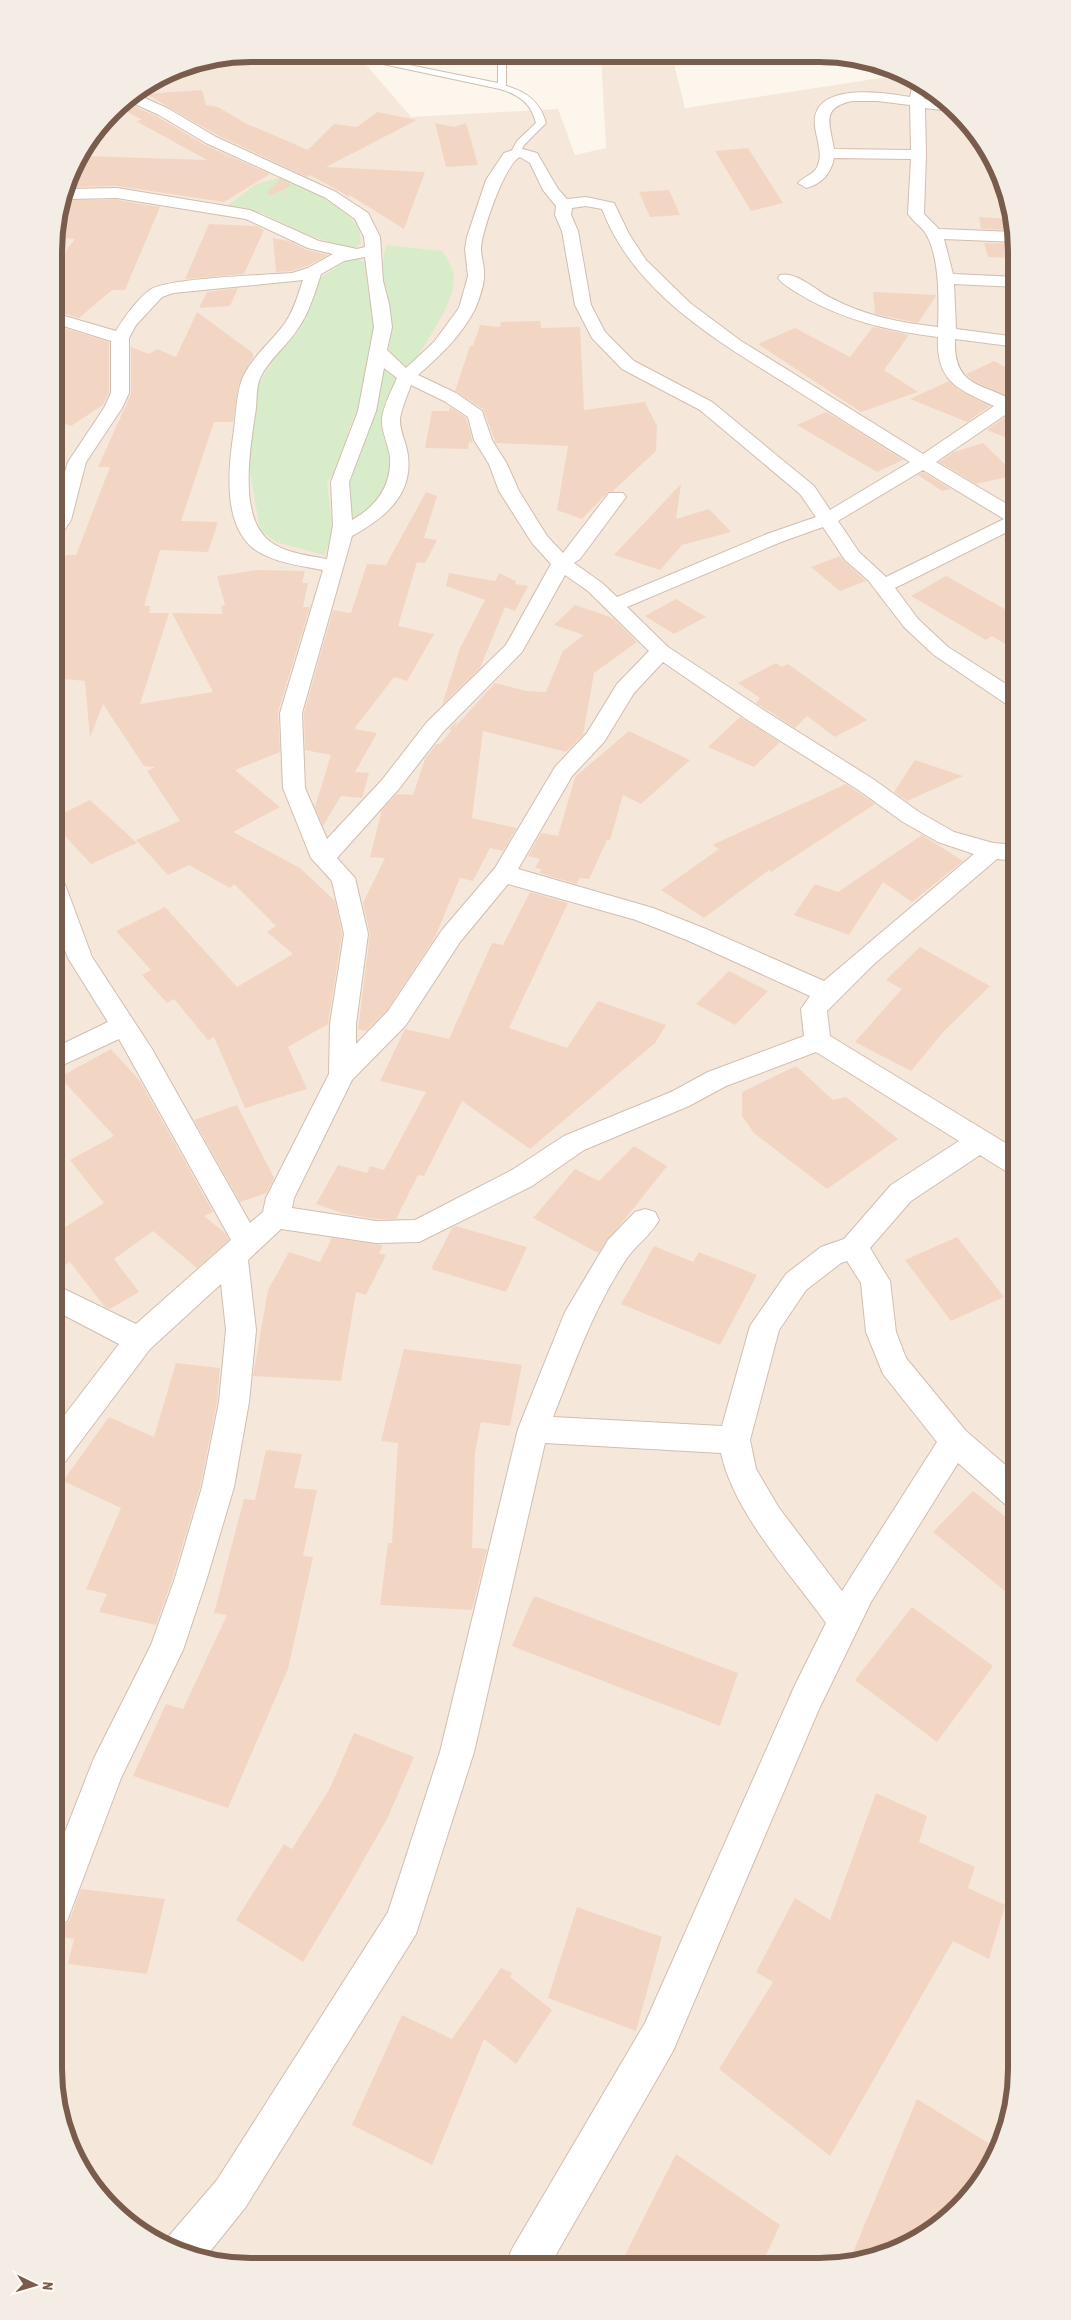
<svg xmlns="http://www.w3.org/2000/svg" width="1071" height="2320" viewBox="0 0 1071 2320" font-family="'Asap Condensed',sans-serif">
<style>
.residential{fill:#f5e8da}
.green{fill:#d8ecc9}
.building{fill:#f3d5c3}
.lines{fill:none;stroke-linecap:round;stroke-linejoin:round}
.lane-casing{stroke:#d1beb0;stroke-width:2}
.street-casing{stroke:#d1beb0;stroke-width:2}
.lane{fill:#fff;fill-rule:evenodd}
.street{fill:#fff;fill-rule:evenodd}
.rim{fill:none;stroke:#7a5c4d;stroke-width:6}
</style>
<rect width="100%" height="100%" fill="#fdf6ec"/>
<!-- residential -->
<polygon class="residential" points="252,54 357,54 411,117 558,109 575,155 606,148 601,56 672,56 685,108 907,74 950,103 984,142 1010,200 1017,252 1017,2082 1002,2144 976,2189 929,2233 871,2259 819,2266 213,2262 164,2246 121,2217 87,2178 61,2120 54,2068 54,238 74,164 121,103 170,73 180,74"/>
<!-- green -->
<g class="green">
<path d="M283,177C301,185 343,207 355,223C360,229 361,237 360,244L351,250L301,232L262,213L227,206L256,184Z"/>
<path d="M386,245L442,251C446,257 451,265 453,272C460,298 423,345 411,367L399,365L389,350L392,322L381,271Z"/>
<polygon points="358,259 366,263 366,278 375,326 365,372 360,406 350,426 337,469 327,482 333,536 324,555 276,542 260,530 249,466 256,387 277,355 300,330 320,278 345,261"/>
<path d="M383,365C388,369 394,372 395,379C398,398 384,412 383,430C382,446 399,461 392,478C385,498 371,509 355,520C349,509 347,492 348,479C348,471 358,463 360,455C370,426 377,396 383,365Z"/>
</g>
<!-- building -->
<g class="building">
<polygon points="202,90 206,105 218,107 245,123 308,150 334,124 357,127 377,112 417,120 326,167 425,172 404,229 351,196 348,196 310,175 307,177 217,135 146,94"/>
<polygon points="134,106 158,117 205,145 270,174 224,202 117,186 68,187 83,156 207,160 136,121 142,120 121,108"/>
<polygon points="435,123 454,127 466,123 478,165 446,167"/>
<polygon points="748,148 783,203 751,211 715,151"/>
<polygon points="280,179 292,185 270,196 267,192"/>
<polygon points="669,190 680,215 650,217 639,192"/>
<polygon points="65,200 117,200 160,207 125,290 112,290 79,318 54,311 54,266 75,239 54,237"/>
<polygon points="979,217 1013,219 1014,230 981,229"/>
<polygon points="209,224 256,226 264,230 244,274 185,279"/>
<polygon points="273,238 289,241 307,250 328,255 307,266 292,271 276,272"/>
<polygon points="984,243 1016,244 1017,258 988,257"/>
<polygon points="238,288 230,306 199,308 207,292"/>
<polygon points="873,292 936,295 936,296 918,323 875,314"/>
<polygon points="197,312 253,353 253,358 239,383 233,422 214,422 181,521 218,522 208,552 160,550 144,606 150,606 149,613 169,613 140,704 213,692 172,613 223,614 221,606 225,605 217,576 258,570 305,571 302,583 308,583 303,607 310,607 278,712 280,752 235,770 280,807 233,832 300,868 335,901 342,934 328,1024 288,1047 307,1089 245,1108 214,1037 208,1040 174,999 167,1003 142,975 151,970 116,931 165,907 237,987 293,954 267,932 276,926 234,884 230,888 189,865 168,875 136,840 180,821 147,771 155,767 144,766 103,704 90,738 85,681 54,678 54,596 66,555 76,555 110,467 98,467 131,394 131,347 149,354 157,349 176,357"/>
<polygon points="540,321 541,328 580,327 584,410 645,402 657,426 656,451 613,491 608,492 582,519 557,510 568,446 496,443 483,409 455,391 470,346 473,346 480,325 500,327 501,322"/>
<polygon points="54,325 109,342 109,393 103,405 71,426 54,419"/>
<polygon points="873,327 909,335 884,370 918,392 861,412 758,344 795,328 850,357"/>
<polygon points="994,361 1017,373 1017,401 974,381 966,374"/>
<polygon points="949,381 959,390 990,406 967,422 910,399"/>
<polygon points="450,407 466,418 473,443 469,442 468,449 425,448 432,411 449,411"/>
<polygon points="826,412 838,419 903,460 877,472 797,425"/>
<polygon points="1008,415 1017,417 1017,442 987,430"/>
<polygon points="983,443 1016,475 976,484 939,462 954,452"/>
<polygon points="923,472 951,489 942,491 918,475"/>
<polygon points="681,484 676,519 709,509 731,532 682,545 660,570 614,555"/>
<polygon points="426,492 437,496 424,538 437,540 425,563 417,562 398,626 434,634 407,681 394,677 354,729 377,733 355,772 369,773 362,798 341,796 323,826 315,807 331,755 305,750 304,713 333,610 351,613 367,564 386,565"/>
<polygon points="840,556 844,561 866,581 840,591 811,567"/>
<polygon points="449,573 495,581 499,573 516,581 515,584 528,586 515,611 505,607 480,668 442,705 460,648 485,600 446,586"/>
<polygon points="946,576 1017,616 1017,651 992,636 986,640 911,596"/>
<polygon points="676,599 706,617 674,634 645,616"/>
<polygon points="575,605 613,618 637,642 594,673 583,735 566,752 483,731 472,818 517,828 503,851 490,848 473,881 460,878 434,939 387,1010 366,1031 358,1029 370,934 363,903 385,858 370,857 382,810 397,794 413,795 425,759 436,744 440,744 452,730 449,729 458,720 454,728 495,683 526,691 546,692 563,651 584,635 554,625"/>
<polygon points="776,663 782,667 788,664 867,720 835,737 807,716 795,728 766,709 756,703 760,698 738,683"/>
<polygon points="740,717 780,742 754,767 708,747"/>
<polygon points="629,731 690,760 641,804 623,795 610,840 607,840 589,879 580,878 577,884 539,873 541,869 535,868 540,859 528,856 541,833 558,836 575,777"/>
<polygon points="915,760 963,776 907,801 894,792"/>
<polygon points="846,784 875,804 771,872 769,870 704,918 661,890 719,849 712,845"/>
<polygon points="90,800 137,843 91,864 54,824 54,818"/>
<polygon points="922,835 963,861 912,902 883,882 849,935 794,915 815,884 838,892"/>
<polygon points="530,892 568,903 509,1028 567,1048 598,1001 666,1025 655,1043 530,1149 462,1101 424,1176 418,1175 396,1219 376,1219 345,1214 316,1204 338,1165 367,1173 370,1166 384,1170 426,1092 380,1081 405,1029 449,1039 492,943 503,945"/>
<polygon points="920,947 990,986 944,1031 911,1071 855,1042 902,989 886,980"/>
<polygon points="729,971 768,991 735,1025 696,1004"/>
<polygon points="111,1049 140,1081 213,1212 204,1216 225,1233 229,1240 197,1268 153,1231 114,1259 139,1292 110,1309 105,1307 70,1262 54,1272 54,1234 104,1203 70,1160 114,1136 60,1077"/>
<polygon points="796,1066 833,1100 846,1097 898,1139 827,1189 754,1133 742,1116 742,1092"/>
<polygon points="237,1105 274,1178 267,1193 240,1202 194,1120"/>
<polygon points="634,1146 667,1166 598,1253 533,1218 575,1169 599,1181"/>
<polygon points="456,1226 527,1247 506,1292 431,1269 452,1228"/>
<polygon points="957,1237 1004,1297 951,1321 905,1260"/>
<polygon points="332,1238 383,1245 379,1253 386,1255 366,1295 356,1292 341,1381 253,1376 268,1290 289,1252 320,1262"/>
<polygon points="654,1246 693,1262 699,1252 757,1275 720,1345 621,1304"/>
<polygon points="404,1349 522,1365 510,1426 481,1422 475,1452 472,1548 487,1549 472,1610 380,1605 388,1543 392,1543 398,1443 381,1441"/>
<polygon points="176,1363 220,1368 217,1402 200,1487 173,1577 156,1625 99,1612 107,1594 86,1589 121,1508 63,1481 109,1417 154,1437"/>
<polygon points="266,1450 302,1454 294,1488 317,1490 303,1556 313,1557 288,1669 228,1808 133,1776 166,1704 183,1709 227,1615 214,1613 244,1499 255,1500"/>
<polygon points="973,1491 1017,1526 1017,1601 933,1532"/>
<polygon points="534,1596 738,1673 720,1726 512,1646"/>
<polygon points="912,1607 993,1666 937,1742 855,1680"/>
<polygon points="354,1733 414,1757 388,1817 350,1884 303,1962 236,1920 284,1844 292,1849 329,1790"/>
<polygon points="876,1793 927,1816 919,1842 975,1867 968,1888 1005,1905 989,1959 953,1941 830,2156 719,2069 773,1982 756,1972 795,1898 830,1920"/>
<polygon points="81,1889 165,1899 147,1974 68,1964 74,1939 54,1936 54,1928 69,1922"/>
<polygon points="577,1907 662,1937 636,2031 548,1998"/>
<polygon points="501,1968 512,1973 510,1977 552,2010 516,2064 484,2039 432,2165 352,2125 402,2015 452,2039"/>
<polygon points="917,2099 993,2146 986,2167 988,2168 976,2189 929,2233 871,2259 849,2262"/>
<polygon points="676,2154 780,2225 761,2266 620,2265"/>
</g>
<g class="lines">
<!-- lane casing -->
<g class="lane-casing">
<g id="lane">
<polygon points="279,54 288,54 283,57"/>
<path d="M336,54H355L498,83V61L501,55H509L506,61V86C527,92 540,102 546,123L524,145L518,156H512L510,154L517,141L536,123C531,103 519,95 500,89Z"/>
</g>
</g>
<!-- street casing -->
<g class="street-casing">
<path id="street" d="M914,79L925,86L924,99L951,104L958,112L925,108L926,155L924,214L939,229L1015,232L1016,242L944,239L953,274L1017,277V287L954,284L956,329L1017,337V347L955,339C953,390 985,382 1017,403V415L1008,413L936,462L1017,510V527L895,588L918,619L948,647L1017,691V708L1009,706L934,655L904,627L868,580L845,560L823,527L781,542L627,607L668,647L765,711L873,779L919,812L954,832L993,843L1017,845V861L997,859L874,964L827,1011L830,1036L1017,1150V1175L1007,1172L980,1155L911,1201L870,1248L890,1281L896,1332L906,1358L966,1431L1017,1475V1509L1006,1505L958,1463L871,1602L819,1709L673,2051L550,2265L506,2264L512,2249L645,2023L795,1685L826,1623C790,1573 734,1513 721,1453L545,1443L474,1752L416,1934L245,2208L204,2259L165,2246L168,2237L217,2180L388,1912L440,1752L518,1429L565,1312L608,1240L635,1212L645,1209L655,1212L659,1220C651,1235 637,1244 627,1258C594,1307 575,1362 553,1417L722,1426L750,1326L786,1274L821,1247L844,1239L891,1185L959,1141L816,1052L726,1086L689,1106L584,1150L532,1186L419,1242L376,1243L281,1229L248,1260L256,1330L249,1402L234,1487L207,1578L183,1650L121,1778L67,1921L54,1926V1860L94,1758L151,1645L175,1578L202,1487L219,1402L226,1330L221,1284L150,1349L65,1462L54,1466V1429L119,1344L54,1310V1284L136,1324L231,1240L119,1039L54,1069V1048L108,1022L68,958L54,921V879L63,881L66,887L92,957L152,1049L250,1223L263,1212L266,1198L329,1074L330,1024L344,934L332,881L311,858L283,788L280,713L323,570C302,566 276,563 257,551C223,529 228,472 233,437C236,420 236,392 243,377C253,356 272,341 285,323C294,310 298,295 303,280L173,293L162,297L136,325L129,338V393L122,408L86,462L71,520L61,535L54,537V510L68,462L104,408L111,393V341L54,323V313L116,331C123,319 139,297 150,290C167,278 266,275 292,273L308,268L333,254L308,248L246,219L117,198L66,199L67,189L117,188L250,210L319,241L357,249L365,247L364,237L355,219L326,198L206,143L159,115L126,100L136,94L169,109L216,137L336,192L368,213L380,237L383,281L389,304L392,327L387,350L406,368L434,342L459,308L468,276L465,249L467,237L486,180L504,153L519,148L537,153L558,189L567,199L586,197L614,203L629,234L646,260L690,303L741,341L923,454L994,406C958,389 936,382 938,337C889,331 842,320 799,294C792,289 783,285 778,278L780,275C796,271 817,291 831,298C865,316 901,323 938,327C939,300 940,253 924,231C919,225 913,221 908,214L911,159L834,158C831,173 822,184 806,188L798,183C803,177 812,175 816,169C824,157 817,140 815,127C809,81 883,92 910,97ZM852,101H877L910,105L911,150L834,149C830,124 820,108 852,101ZM520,157L530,163L543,190L556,206L555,215L562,231L575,305L592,338L622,369L700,410L800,494L816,517L767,534L617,597L602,583L574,563L580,559L623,501L626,497L623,493H609L563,553L547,536L519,491L507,464L492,440L482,411L456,393L418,375C440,356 462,335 475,309C479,300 484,285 484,276C485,267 481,258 481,249C481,232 506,162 520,157ZM586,206L602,209C634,293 716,340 788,385C829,411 869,437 910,462L830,510L814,486L712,402L634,361L605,332L591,305L578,231L571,215L572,208ZM365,257L374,327L358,411L331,482L333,525L327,559C305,555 274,552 261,532C240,503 251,442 256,408C257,398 256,388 260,378C268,361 284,348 295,333C309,314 314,295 321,274L344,261ZM384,368L397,378C392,390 384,404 382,418C381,430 388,444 390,457C392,485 376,507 352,520L349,482L376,411ZM411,385L444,401L468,417L474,440L489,464L499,491L532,543L551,564L506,645L427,722L382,780L327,839L305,788L302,713L352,536C383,519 413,496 408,456C407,444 399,430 400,418C402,407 407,396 411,385ZM923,470L1004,519L886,577L859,552L838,521ZM565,575L588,591L649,651L617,684L587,733L555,767L495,868L442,930L388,1011L356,1044V1024L368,934L355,878L337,858L398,790L443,732L522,652ZM663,662L749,721L857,789L903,822L938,842L974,854L824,981L706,929L653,908L518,869L572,776L604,742L634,693ZM508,884L636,920L689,941L810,996L801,1009L804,1036L708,1072L671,1092L564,1136L512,1170L415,1220L376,1221L292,1208L294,1198L352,1080L406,1025L460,942ZM847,1261L861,1283L866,1332L883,1374L937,1442L842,1591L779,1508L756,1469L750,1440L779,1330L806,1290L841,1263Z"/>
</g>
<!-- lane -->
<use href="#lane" class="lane"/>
<!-- street -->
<use href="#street" class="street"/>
</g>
<!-- crop -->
<path d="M0 0H1071V2320H0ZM251 62H819A189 189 0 0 1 1008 251V2069A189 189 0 0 1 819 2258H251A189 189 0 0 1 62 2069V251A189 189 0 0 1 251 62Z" fill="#f4ede6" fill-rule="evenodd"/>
<path class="rim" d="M251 62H819A189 189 0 0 1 1008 251V2069A189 189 0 0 1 819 2258H251A189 189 0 0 1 62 2069V251A189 189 0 0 1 251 62Z"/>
<!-- north arrow -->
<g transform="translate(35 2285) rotate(95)" stroke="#fffaf3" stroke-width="4" paint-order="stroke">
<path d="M0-4L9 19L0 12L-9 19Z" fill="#7a5c4d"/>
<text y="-8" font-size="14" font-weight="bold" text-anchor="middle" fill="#7a5c4d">N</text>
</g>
</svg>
